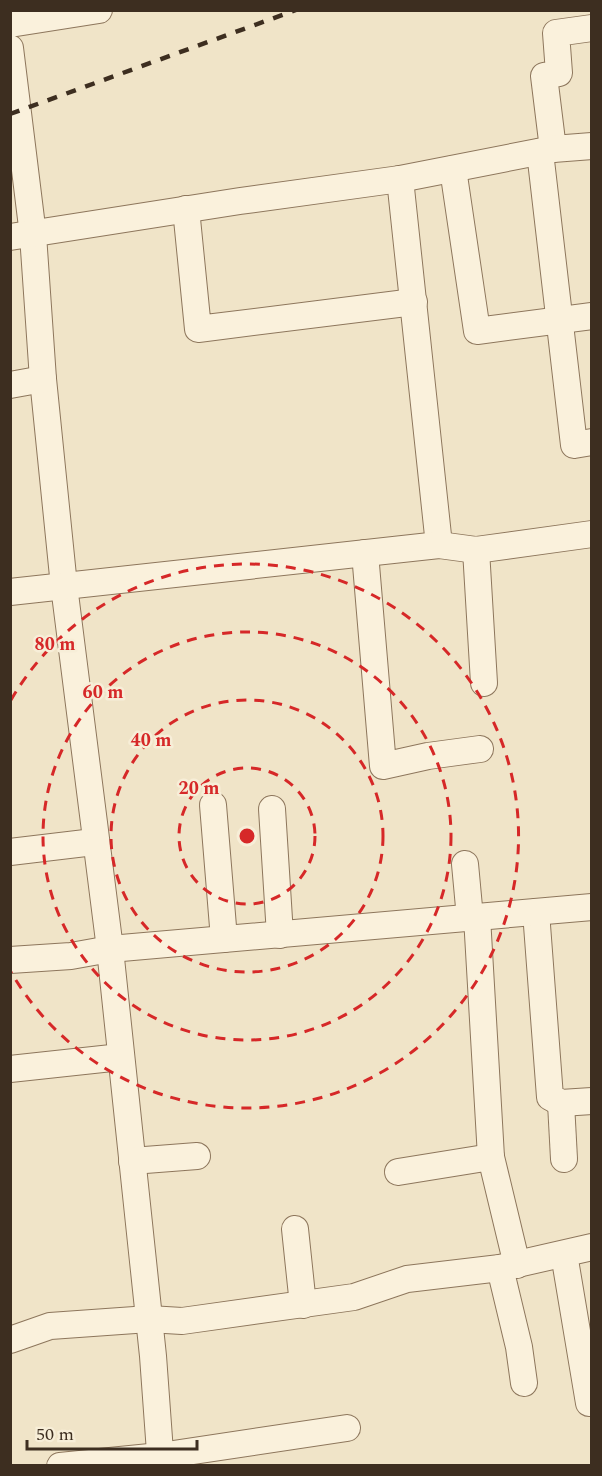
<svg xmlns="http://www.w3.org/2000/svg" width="602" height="1476" viewBox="0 0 602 1476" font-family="Spectral,serif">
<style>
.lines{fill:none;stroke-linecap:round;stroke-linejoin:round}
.minor-casing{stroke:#8d765c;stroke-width:28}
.minor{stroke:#faf1dc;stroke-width:26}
.rail{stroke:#3d2e20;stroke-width:4.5;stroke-dasharray:10 10;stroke-linecap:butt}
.ring{fill:none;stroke:#d62828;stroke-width:3;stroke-dasharray:10 8}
.centre{fill:#d62828;stroke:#f7eed8;stroke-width:3}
.ring-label{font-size:18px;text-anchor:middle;font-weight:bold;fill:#d62828;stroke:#f7eed8;stroke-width:5;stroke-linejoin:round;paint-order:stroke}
</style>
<rect width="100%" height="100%" fill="#f0e4c8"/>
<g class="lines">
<!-- minor casing -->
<g class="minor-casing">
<g id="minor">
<polyline points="10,24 99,10"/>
<polyline points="10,48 33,235 43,379 64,586 110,949 153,1356 161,1466"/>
<polyline points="553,149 544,76 559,73 556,33 592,28"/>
<polyline points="540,152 574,445 592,442"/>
<polyline points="453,169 477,331 592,316"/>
<polyline points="400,179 439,545"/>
<polyline points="186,209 198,329 414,302"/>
<polyline points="10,237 240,201 400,179 553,149 592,146"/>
<polyline points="10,385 43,379"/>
<polyline points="476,550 484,683"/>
<polyline points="365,553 383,766 428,756 480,749"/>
<polyline points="10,592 439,545 476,550 592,534"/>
<polyline points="213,805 224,939"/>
<polyline points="272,809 280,935"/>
<polyline points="10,852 94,842"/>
<polyline points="465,864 470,918"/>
<polyline points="536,912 550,1097 561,1103 592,1101"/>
<polyline points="477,917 491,1157 517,1265"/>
<polyline points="10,960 71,956 110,949 592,907"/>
<polyline points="10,1069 121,1057"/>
<polyline points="561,1103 564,1159"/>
<polyline points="132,1161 197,1156"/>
<polyline points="398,1172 491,1157"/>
<polyline points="295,1229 303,1305"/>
<polyline points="564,1254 589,1403"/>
<polyline points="500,1268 519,1347 524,1383"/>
<polyline points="10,1340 50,1326 149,1319 182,1321 354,1297 407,1279 500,1268 592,1247"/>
<polyline points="60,1466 160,1456 347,1428"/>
</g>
</g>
<!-- minor -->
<use href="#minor" class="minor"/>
<!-- rail -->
<polyline class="rail" points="10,114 296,10"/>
</g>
<!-- distance rings -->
<g class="ring">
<circle cx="247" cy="836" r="68"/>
<circle cx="247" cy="836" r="136"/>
<circle cx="247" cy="836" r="204"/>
<path d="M11 700A272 272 0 1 1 11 972"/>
</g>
<circle cx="247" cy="836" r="9" class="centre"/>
<g class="ring-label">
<text x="55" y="650">80 m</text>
<text x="103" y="698">60 m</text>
<text x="151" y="746">40 m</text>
<text x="199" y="794">20 m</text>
</g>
<!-- border -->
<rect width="602" height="1476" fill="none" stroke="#3d2e20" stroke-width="24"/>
<!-- scale -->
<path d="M27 1440v9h170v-9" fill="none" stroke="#3d2e20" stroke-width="3"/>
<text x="36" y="1440" font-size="18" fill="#3d2e20" stroke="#f7eed8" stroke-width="4.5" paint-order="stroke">50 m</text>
</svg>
